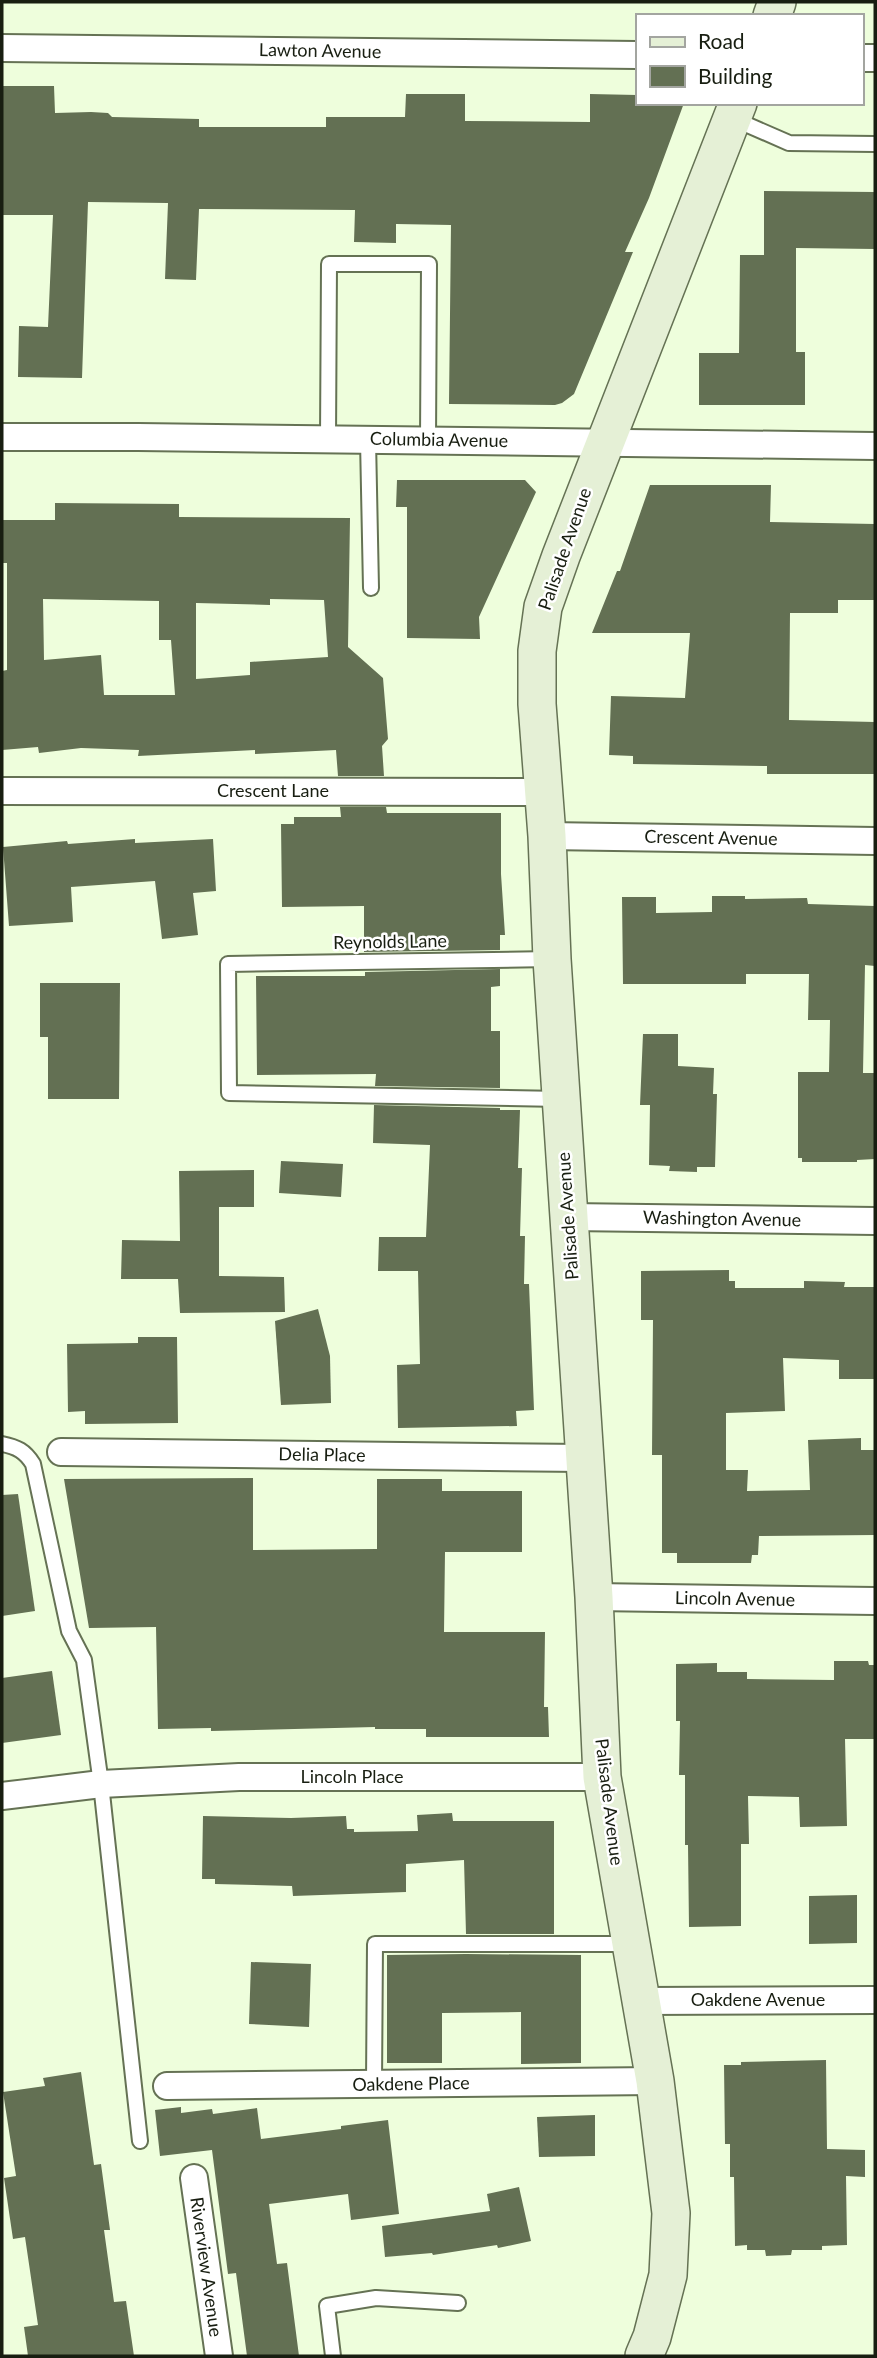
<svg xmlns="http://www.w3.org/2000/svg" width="877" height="2358" viewBox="0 0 877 2358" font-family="Lato,sans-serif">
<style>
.building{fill:#637053;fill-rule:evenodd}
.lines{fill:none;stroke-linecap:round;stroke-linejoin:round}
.service-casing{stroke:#657254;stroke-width:18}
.minor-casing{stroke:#657254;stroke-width:30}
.secondary-casing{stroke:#657254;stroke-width:40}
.service{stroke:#fff;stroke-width:14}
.minor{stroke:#fff;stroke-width:26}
.secondary{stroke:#e5f0d6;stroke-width:37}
.labels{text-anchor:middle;stroke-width:5;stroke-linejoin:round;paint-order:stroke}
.street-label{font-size:18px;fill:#181e11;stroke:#fff}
</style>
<rect width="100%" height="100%" fill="#eefedc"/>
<!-- building -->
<g class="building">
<polygon points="2,86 54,86 55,113 91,112 108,113 112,117 199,119 199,127 326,127 326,117 405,117 406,94 465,94 465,121 590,122 590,94 637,95 637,103 684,103 649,198 625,252 633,252 574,394 562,403 555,405 449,404 451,225 396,224 396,243 354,242 355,210 199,209 196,280 165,279 168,203 88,202 82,378 18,377 19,326 48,327 53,215 2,215"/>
<polygon points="764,191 875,192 875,249 796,248 796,352 805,352 805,405 699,405 699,353 739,353 740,255 764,255"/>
<polygon points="397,480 525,480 536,492 479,617 480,639 407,638 407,507 396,507"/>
<polygon points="650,485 771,485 770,522 875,524 875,600 838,600 838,613 790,613 789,720 875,722 875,774 767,774 767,766 633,764 633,756 609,755 611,696 685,698 690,633 592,633 617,571 620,571"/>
<path d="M55,503L179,504V517L350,518L348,647L383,678L388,739L382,746L384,776H338L336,750L255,754V750L138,756L139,750L81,748L39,753L38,747L2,750V671L7,670V563H2V520H55ZM43,599L159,601V640H171L175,695H104L101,655L44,660ZM270,599L324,600L328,657L250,662V675L196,679V603L270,605Z"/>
<polygon points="340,807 386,807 387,813 501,813 501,874 505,935 500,935 500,950 364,952 364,906 282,907 281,824 294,824 294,817 341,817"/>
<polygon points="135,839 135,843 213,839 216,891 193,893 198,935 162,939 155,881 71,887 73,922 9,926 3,847 67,841 68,844"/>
<polygon points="712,896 745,896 745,899 807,898 808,904 875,906 875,966 865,965 863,1073 875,1073 875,1159 857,1160 857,1162 802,1162 802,1158 798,1158 798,1072 829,1072 830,1020 808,1020 809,974 746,974 746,984 623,984 622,897 656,897 656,913 712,912"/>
<polygon points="500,969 500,986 491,987 491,1031 500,1031 500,1088 375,1086 376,1074 257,1075 256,976 365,976 365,972"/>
<polygon points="40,983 120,983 119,1099 48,1099 48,1037 40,1037"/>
<polygon points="643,1034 678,1034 678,1066 714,1068 713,1094 717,1094 715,1167 697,1167 697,1172 669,1171 670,1166 649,1165 650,1105 640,1105"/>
<polygon points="374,1105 500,1108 500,1110 520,1110 518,1168 522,1168 520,1236 525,1236 524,1284 529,1284 534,1410 516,1411 517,1426 398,1428 397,1365 420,1364 418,1271 378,1271 379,1237 426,1237 430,1145 373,1143"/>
<polygon points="281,1161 343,1164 341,1197 279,1193"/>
<polygon points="254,1170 254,1207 219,1207 219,1276 284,1277 285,1312 180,1313 178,1279 121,1279 122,1240 180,1241 179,1171"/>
<polygon points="729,1270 729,1281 735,1281 735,1288 804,1288 804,1281 845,1282 844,1287 875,1287 875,1379 839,1379 839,1360 783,1358 785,1411 726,1413 726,1470 748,1470 747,1491 810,1490 808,1440 861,1438 861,1450 875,1450 875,1535 759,1536 758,1555 752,1555 751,1563 677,1563 677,1553 662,1553 662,1455 652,1455 653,1320 641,1320 641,1271"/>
<polygon points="318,1309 330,1356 331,1403 281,1405 275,1321"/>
<polygon points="138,1337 177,1337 178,1423 85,1424 85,1411 68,1412 67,1344 138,1343"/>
<polygon points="253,1478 253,1550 377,1549 377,1479 442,1479 442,1491 522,1491 522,1552 445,1552 444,1632 545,1632 544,1707 548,1707 549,1737 426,1737 426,1729 375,1729 375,1727 211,1731 211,1728 158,1729 156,1627 89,1628 64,1479"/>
<polygon points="18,1494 35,1611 2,1616 2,1495"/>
<polygon points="834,1661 868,1661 869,1665 875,1665 875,1739 845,1739 847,1826 800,1827 799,1797 748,1796 749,1844 741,1844 741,1926 689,1927 688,1845 685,1845 685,1775 679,1775 680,1721 676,1721 676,1664 717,1663 717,1672 747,1672 747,1679 834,1680"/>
<polygon points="52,1671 61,1735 2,1743 2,1678"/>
<polygon points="452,1813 453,1821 554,1821 554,1934 466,1934 464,1860 406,1864 406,1892 293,1896 292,1886 215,1884 215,1879 202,1879 203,1816 291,1818 346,1816 347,1829 354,1829 354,1832 418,1831 417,1815"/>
<polygon points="857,1895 857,1943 809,1944 809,1896"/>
<polygon points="466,1954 581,1955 581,2063 521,2064 521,2012 442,2013 442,2063 387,2063 387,1955"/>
<polygon points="251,1962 311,1964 309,2027 249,2024"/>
<polygon points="826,2060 827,2149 865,2150 865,2177 846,2176 847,2245 822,2246 822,2250 792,2250 791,2255 766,2256 765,2250 747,2250 747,2245 735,2246 734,2177 730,2177 730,2144 725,2144 724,2065 741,2065 741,2062"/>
<polygon points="81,2072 94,2165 101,2164 110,2230 104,2230 114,2302 126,2301 134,2356 28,2356 24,2327 38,2325 25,2237 13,2239 4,2178 16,2176 3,2092 45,2086 43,2078"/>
<polygon points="181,2107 181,2113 212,2109 213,2114 257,2108 261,2139 341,2129 341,2126 388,2120 399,2214 351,2220 348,2194 269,2204 277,2264 287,2263 299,2356 247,2356 236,2273 228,2274 212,2150 160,2156 155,2110"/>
<polygon points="595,2115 595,2156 539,2157 537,2117"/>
<polygon points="519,2187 531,2241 498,2248 497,2245 433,2255 432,2253 385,2257 382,2226 490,2211 487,2194"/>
</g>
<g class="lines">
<!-- service casing -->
<g class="service-casing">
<g id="service">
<polyline points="734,119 789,143 875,144"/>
<polyline points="328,439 329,264 429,264 428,440"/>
<polyline points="368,440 371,588"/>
<polyline points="551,959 228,964 229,1093 561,1099"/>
<path d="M2,1444C17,1447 25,1451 33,1464L69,1631L84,1660L101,1784L140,2141"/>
<polyline points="374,2084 375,1944 630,1944"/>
<polyline points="333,2356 327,2306 376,2298 458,2303"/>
</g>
</g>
<!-- minor casing -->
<g class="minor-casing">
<g id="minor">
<polyline points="2,48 637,55"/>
<polyline points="861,58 875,58"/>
<polyline points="2,437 138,437 875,446"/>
<polyline points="2,791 543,792"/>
<polyline points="547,836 875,841"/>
<polyline points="569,1217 875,1221"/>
<polyline points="61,1452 583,1458"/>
<polyline points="594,1597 875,1601"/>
<polyline points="2,1796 101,1784 239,1777 602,1777"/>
<polyline points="641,2001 875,2000"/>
<polyline points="167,2086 655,2081"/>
<polyline points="194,2178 219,2356"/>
</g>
</g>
<!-- secondary casing -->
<g class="secondary-casing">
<g id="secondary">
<polyline points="772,16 777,2"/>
<polyline points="644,2356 652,2337 668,2275 671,2213 655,2081 602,1777 594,1597 552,959 547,836 537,704 537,651 543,607 561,556 738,103"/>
</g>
</g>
<!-- service -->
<use href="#service" class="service"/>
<!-- minor -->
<use href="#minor" class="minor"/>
<!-- secondary -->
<use href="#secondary" class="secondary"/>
</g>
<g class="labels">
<!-- street labels -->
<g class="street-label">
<text transform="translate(320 51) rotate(1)" y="6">Lawton Avenue</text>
<text transform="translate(439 440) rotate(1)" y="6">Columbia Avenue</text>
<text transform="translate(565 549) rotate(-71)" y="6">Palisade Avenue</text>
<text x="273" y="797">Crescent Lane</text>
<text transform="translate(711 838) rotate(1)" y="6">Crescent Avenue</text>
<text transform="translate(390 942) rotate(-1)" y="6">Reynolds Lane</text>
<text transform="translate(568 1216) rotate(-94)" y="6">Palisade Avenue</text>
<text transform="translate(722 1219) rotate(1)" y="6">Washington Avenue</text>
<text transform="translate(322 1455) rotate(1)" y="6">Delia Place</text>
<text transform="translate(735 1599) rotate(1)" y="6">Lincoln Avenue</text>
<text x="352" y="1783">Lincoln Place</text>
<text transform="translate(609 1802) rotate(83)" y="6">Palisade Avenue</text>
<text x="758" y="2006">Oakdene Avenue</text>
<text transform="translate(411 2084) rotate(-1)" y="6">Oakdene Place</text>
<text transform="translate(206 2267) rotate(82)" y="6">Riverview Avenue</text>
</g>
</g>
<!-- border -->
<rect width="877" height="2358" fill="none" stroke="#181e11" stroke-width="7"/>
<!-- legend -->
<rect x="636" y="14" width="228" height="91" fill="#ffffff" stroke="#a3a5a0" stroke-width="2"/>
<rect x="650" y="37" width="35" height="10" fill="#e5f0d6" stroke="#a3a5a0" stroke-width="2"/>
<text x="698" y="49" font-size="21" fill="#181e11">Road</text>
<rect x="650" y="66" width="35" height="21" fill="#637053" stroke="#a3a5a0" stroke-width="2"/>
<text x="698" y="84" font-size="21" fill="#181e11">Building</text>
</svg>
